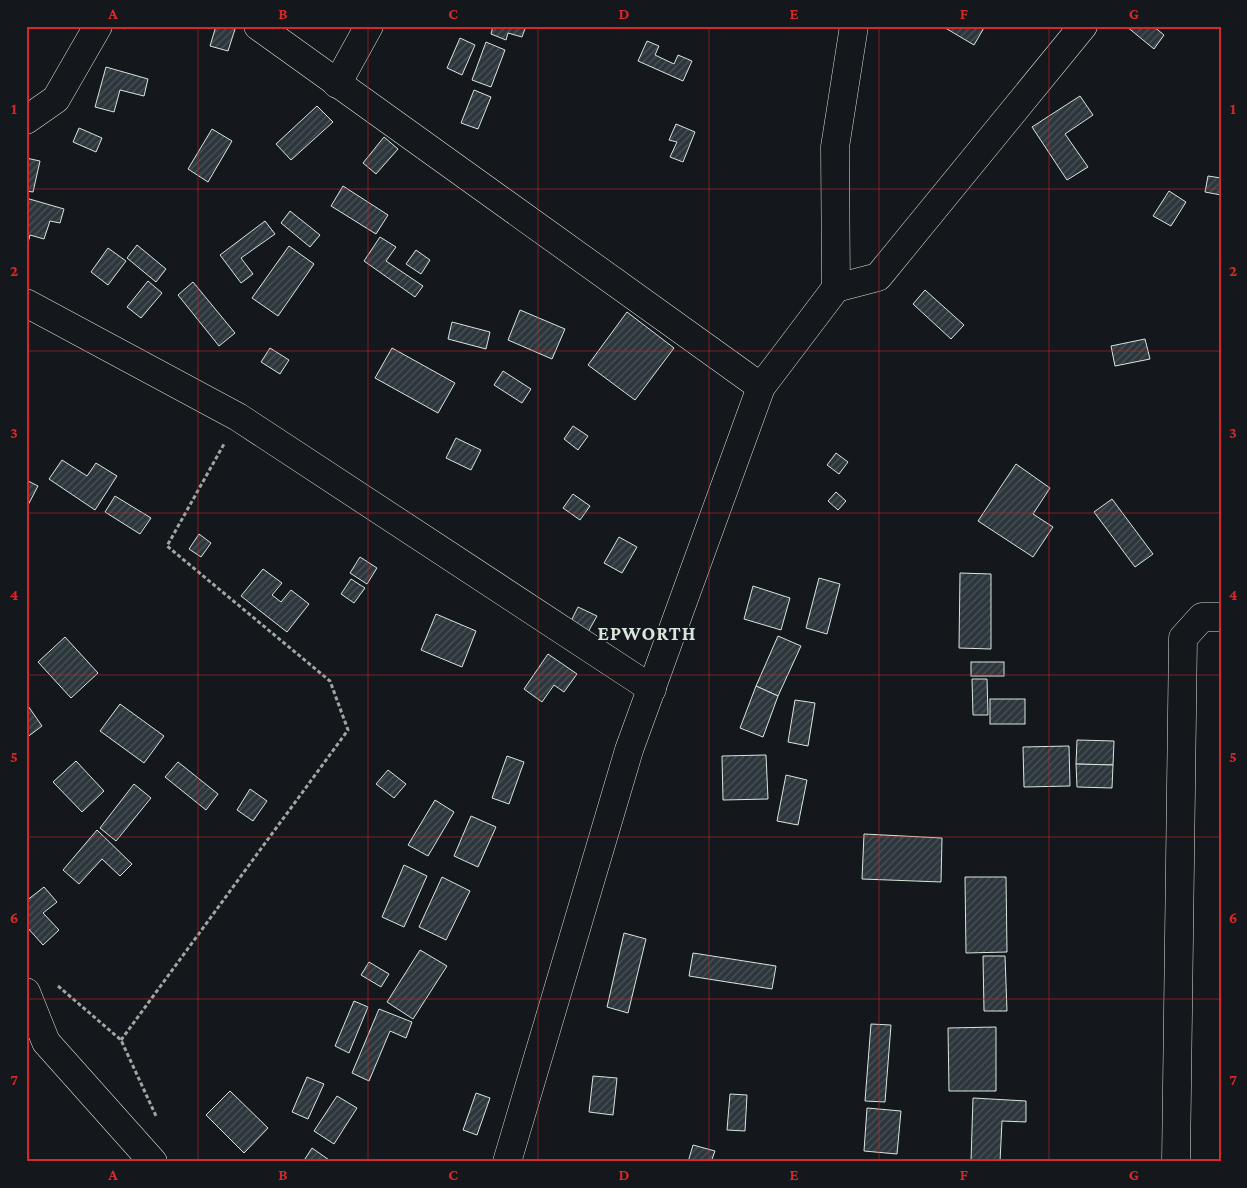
<svg xmlns="http://www.w3.org/2000/svg" width="1247" height="1188" viewBox="0 0 1247 1188" font-family="'Crimson Pro',serif">
<style>
.building{fill:url(#building-hatch);stroke:#d8e6dc}
.lines{fill:none;stroke-linecap:round;stroke-linejoin:round}
.street-casing{stroke:#d8e6dc;stroke-width:29}
.path{stroke:#9da8a2;stroke-width:3;stroke-dasharray:4 2.5;stroke-linecap:butt}
.street{stroke:#14181c;stroke-width:28}
.grid{fill:none;stroke:#d62828;stroke-width:1;stroke-opacity:0.55}
.labels{text-anchor:middle;stroke-width:4;stroke-linejoin:round;paint-order:stroke}
.district-label{font-size:20px;font-weight:bold;letter-spacing:1px;fill:#d8e6dc;stroke:#14181c}
.neatline{fill:none;stroke:#d62828;stroke-width:2}
.grid-label{font-size:16px;text-anchor:middle;font-weight:bold;fill:#d62828}
</style>
<defs>
<pattern id="building-hatch" width="6" height="6" patternUnits="userSpaceOnUse" patternTransform="scale(1.25)"><rect width="6" height="6" fill="#2c363c"/><path d="M-1 1l2-2M0 6l6-6M5 7l2-2" fill="none" stroke="#4a5358"/></pattern>
</defs>
<rect width="100%" height="100%" fill="#14181c"/>
<!-- building -->
<g class="building">
<polygon points="216,26 236,26 228,51 210,46"/>
<polygon points="493,26 526,26 522,37 508,33 506,40 491,34"/>
<polygon points="942,26 985,26 974,45"/>
<polygon points="1126,26 1153,26 1164,35 1154,49"/>
<polygon points="460,38 475,45 462,75 447,68"/>
<polygon points="647,41 659,46 655,55 674,64 678,55 692,61 683,81 638,61"/>
<polygon points="486,42 505,50 491,87 472,80"/>
<polygon points="106,67 148,79 144,96 120,90 114,112 95,107"/>
<polygon points="474,90 491,97 478,129 461,123"/>
<polygon points="1080,96 1093,115 1065,134 1088,167 1067,180 1032,127"/>
<polygon points="317,106 333,122 291,160 276,144"/>
<polygon points="676,124 695,132 683,162 670,157 677,142 669,140"/>
<polygon points="79,128 102,138 96,152 73,142"/>
<polygon points="212,129 232,141 208,182 188,169"/>
<polygon points="384,137 398,149 376,174 363,163"/>
<polygon points="26,158 40,161 33,192 26,191"/>
<polygon points="1208,176 1221,178 1221,195 1205,192"/>
<polygon points="343,186 388,215 376,234 331,206"/>
<polygon points="1169,191 1186,202 1171,226 1153,216"/>
<polygon points="26,198 64,209 60,223 50,221 44,239 30,235 28,243 26,242"/>
<polygon points="290,211 320,235 310,247 281,223"/>
<polygon points="265,221 275,234 241,258 253,274 241,283 220,255"/>
<polygon points="380,237 396,247 386,261 423,286 415,297 364,261"/>
<polygon points="137,245 166,269 156,282 127,258"/>
<polygon points="289,246 314,264 278,316 252,298"/>
<polygon points="108,248 126,261 108,285 91,272"/>
<polygon points="416,250 430,260 421,274 406,264"/>
<polygon points="148,281 162,293 141,318 127,307"/>
<polygon points="193,282 235,333 219,346 178,295"/>
<polygon points="925,290 964,325 951,339 913,304"/>
<polygon points="520,310 565,329 552,359 508,340"/>
<polygon points="627,312 674,348 635,400 588,365"/>
<polygon points="452,322 490,332 486,349 448,339"/>
<polygon points="1145,339 1150,359 1115,366 1111,346"/>
<polygon points="270,348 289,360 280,374 261,362"/>
<polygon points="392,348 455,383 438,413 375,378"/>
<polygon points="503,371 531,389 522,403 494,385"/>
<polygon points="573,426 588,436 578,450 564,439"/>
<polygon points="456,438 481,450 471,470 446,458"/>
<polygon points="836,453 848,462 839,474 827,465"/>
<polygon points="62,460 87,476 96,463 117,476 95,510 49,479"/>
<polygon points="1016,464 1050,488 1033,514 1053,527 1033,557 978,521"/>
<polygon points="26,480 38,486 27,507 26,506"/>
<polygon points="836,492 846,501 838,510 828,501"/>
<polygon points="573,494 590,506 580,520 563,508"/>
<polygon points="115,496 151,518 140,534 105,512"/>
<polygon points="1112,499 1153,554 1135,567 1094,512"/>
<polygon points="199,534 211,543 201,557 189,549"/>
<polygon points="619,537 637,547 622,573 604,563"/>
<polygon points="360,557 377,568 367,584 350,573"/>
<polygon points="263,569 282,583 272,595 281,602 291,590 309,604 287,632 241,596"/>
<polygon points="960,573 991,574 991,649 959,648"/>
<polygon points="819,578 840,584 827,634 806,628"/>
<polygon points="351,579 365,588 354,603 341,594"/>
<polygon points="753,586 790,598 781,630 744,619"/>
<polygon points="578,607 597,616 588,632 570,623"/>
<polygon points="436,614 476,631 462,667 421,650"/>
<polygon points="778,636 801,646 778,696 756,686"/>
<polygon points="65,637 98,673 71,698 38,662"/>
<polygon points="548,654 577,674 564,692 554,685 542,702 524,689"/>
<rect x="971" y="662" width="33" height="14"/>
<polygon points="972,679 987,679 988,715 973,715"/>
<polygon points="756,686 778,696 763,737 740,728"/>
<rect x="990" y="699" width="35" height="25"/>
<polygon points="795,700 815,703 808,746 788,742"/>
<polygon points="26,703 42,726 26,738"/>
<polygon points="120,704 164,736 144,763 100,731"/>
<polygon points="1077,740 1114,741 1113,765 1076,764"/>
<polygon points="1069,746 1070,786 1024,787 1023,747"/>
<polygon points="766,755 768,799 723,800 722,756"/>
<polygon points="507,756 524,762 509,804 492,798"/>
<polygon points="76,761 104,791 82,812 53,782"/>
<polygon points="178,762 218,794 206,810 165,777"/>
<polygon points="1076,764 1113,765 1112,788 1077,787"/>
<polygon points="388,770 406,784 394,798 376,784"/>
<polygon points="786,775 807,780 798,825 777,821"/>
<polygon points="134,784 151,798 116,841 100,828"/>
<polygon points="250,789 267,801 253,821 237,810"/>
<polygon points="435,800 454,812 428,856 408,845"/>
<polygon points="471,816 496,827 478,867 454,856"/>
<polygon points="97,830 132,864 120,876 102,859 79,884 63,870"/>
<polygon points="864,834 942,838 941,882 862,879"/>
<polygon points="404,865 427,876 404,927 382,917"/>
<polygon points="442,877 470,891 446,940 419,927"/>
<polygon points="965,877 1006,877 1007,952 966,953"/>
<polygon points="44,887 57,902 43,913 59,930 43,945 26,926 26,901"/>
<polygon points="624,933 646,939 628,1013 607,1007"/>
<polygon points="420,950 447,966 413,1019 387,1002"/>
<polygon points="693,953 776,966 772,989 689,976"/>
<polygon points="983,956 1005,956 1007,1011 984,1011"/>
<polygon points="369,962 389,974 381,987 361,975"/>
<polygon points="354,1001 368,1007 349,1053 335,1046"/>
<polygon points="379,1009 412,1022 406,1038 390,1031 369,1081 352,1073"/>
<polygon points="871,1024 891,1025 885,1102 865,1101"/>
<polygon points="996,1027 996,1091 949,1091 948,1028"/>
<polygon points="593,1076 617,1078 613,1115 589,1112"/>
<polygon points="307,1077 324,1084 308,1119 292,1112"/>
<polygon points="230,1091 268,1128 244,1153 206,1115"/>
<polygon points="476,1093 490,1098 477,1135 463,1130"/>
<polygon points="730,1094 747,1095 745,1131 727,1130"/>
<polygon points="337,1096 357,1108 334,1144 314,1131"/>
<polygon points="973,1098 1026,1101 1026,1122 1002,1121 1000,1162 971,1161"/>
<polygon points="867,1108 901,1111 897,1154 864,1151"/>
<polygon points="693,1145 715,1151 711,1162 688,1162"/>
<polygon points="312,1148 332,1162 303,1162"/>
</g>
<g class="lines">
<!-- street casing -->
<g class="street-casing">
<g id="street">
<polyline points="258,26 761,387"/>
<polyline points="337,84 369,26"/>
<polyline points="26,120 56,99 98,26"/>
<polyline points="836,288 878,277 1083,26"/>
<polyline points="26,303 238,417 652,689"/>
<polyline points="26,992 46,1042 153,1162"/>
<polyline points="507,1162 629,750 761,387 836,288 835,147 854,26"/>
<polyline points="1176,1162 1183,638 1202,617 1221,617"/>
</g>
</g>
<!-- path -->
<g class="path">
<polyline points="58,986 121,1040 156,1116"/>
<polyline points="121,1040 348,730 330,681 167,546 224,444"/>
</g>
<!-- street -->
<use href="#street" class="street"/>
</g>
<!-- grid -->
<path class="grid" d="M198,26V1162M368,26V1162M538,26V1162M709,26V1162M879,26V1162M1049,26V1162M26,189H1221M26,351H1221M26,513H1221M26,675H1221M26,837H1221M26,999H1221"/>
<g class="labels">
<!-- district labels -->
<g class="district-label">
<text x="647" y="640">EPWORTH</text>
</g>
</g>
<!-- border -->
<rect width="1247" height="1188" fill="none" stroke="#14181c" stroke-width="55"/>
<rect x="28" y="28" width="1192" height="1132" class="neatline"/>
<g class="grid-label">
<text x="113" y="19">A</text>
<text x="283" y="19">B</text>
<text x="453" y="19">C</text>
<text x="624" y="19">D</text>
<text x="794" y="19">E</text>
<text x="964" y="19">F</text>
<text x="1134" y="19">G</text>
<text x="14" y="114">1</text>
<text x="1233" y="114">1</text>
<text x="14" y="276">2</text>
<text x="1233" y="276">2</text>
<text x="14" y="438">3</text>
<text x="1233" y="438">3</text>
<text x="14" y="600">4</text>
<text x="1233" y="600">4</text>
<text x="14" y="762">5</text>
<text x="1233" y="762">5</text>
<text x="14" y="923">6</text>
<text x="1233" y="923">6</text>
<text x="14" y="1085">7</text>
<text x="1233" y="1085">7</text>
<text x="113" y="1180">A</text>
<text x="283" y="1180">B</text>
<text x="453" y="1180">C</text>
<text x="624" y="1180">D</text>
<text x="794" y="1180">E</text>
<text x="964" y="1180">F</text>
<text x="1134" y="1180">G</text>
</g>
</svg>
